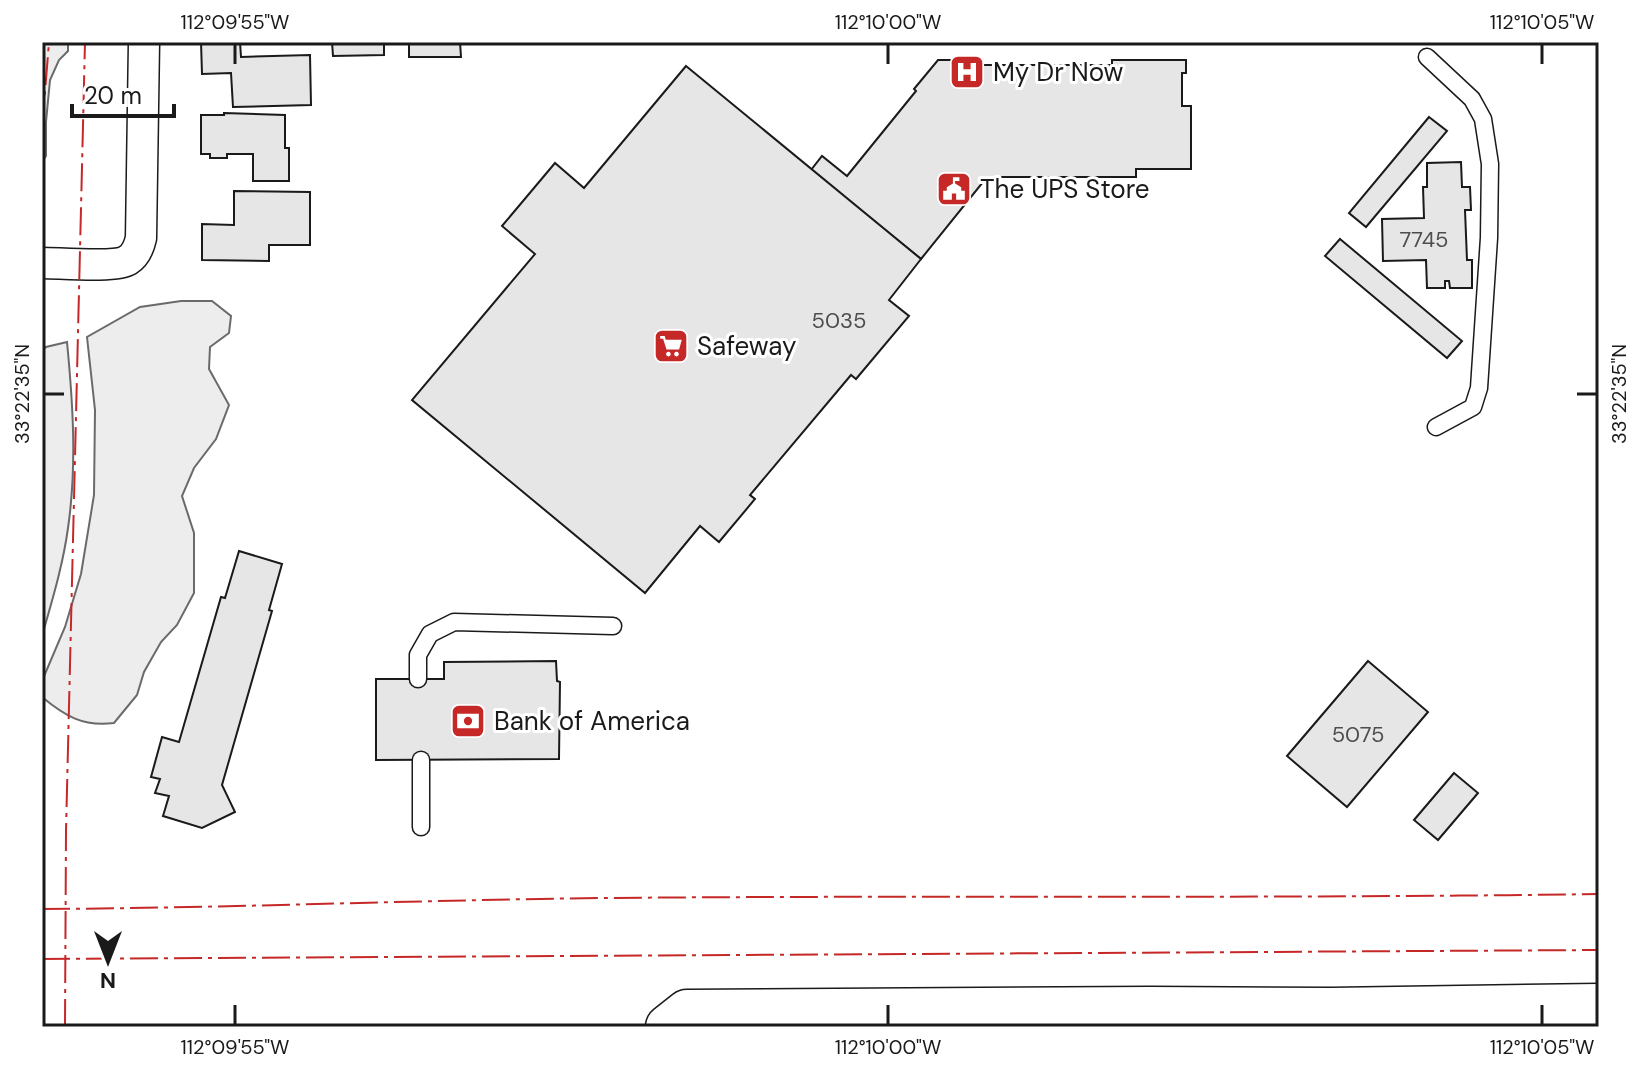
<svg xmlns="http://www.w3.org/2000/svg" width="1641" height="1069" viewBox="0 0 1641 1069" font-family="'DM Sans',sans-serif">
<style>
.green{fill:#ededed;stroke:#6a6a6a;stroke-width:2}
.building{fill:#e6e6e6;stroke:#1a1a1a;stroke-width:2}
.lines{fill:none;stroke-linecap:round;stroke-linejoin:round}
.service-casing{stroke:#1a1a1a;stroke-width:19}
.minor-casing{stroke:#1a1a1a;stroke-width:33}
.primary-casing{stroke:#1a1a1a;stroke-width:47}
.service{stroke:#fff;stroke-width:16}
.minor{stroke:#fff;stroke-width:30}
.primary{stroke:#fff;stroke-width:44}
.power{stroke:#c62828;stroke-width:2;stroke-dasharray:28 6 4 6;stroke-linecap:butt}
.ticks{fill:none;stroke:#1a1a1a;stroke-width:3}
.labels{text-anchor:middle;stroke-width:6;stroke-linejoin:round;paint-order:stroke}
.number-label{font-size:22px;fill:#4d4d4d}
.poi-label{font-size:26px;fill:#1a1a1a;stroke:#fff;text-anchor:start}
.neatline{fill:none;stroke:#1a1a1a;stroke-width:3}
.ticks-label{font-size:20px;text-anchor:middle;fill:#1a1a1a}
</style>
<rect width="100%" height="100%" fill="#fff"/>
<!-- green -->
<g class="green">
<polygon points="42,42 68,42 68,51 59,60 50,80 46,122 46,156 42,162"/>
<path d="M181,301H212L231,316L229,333L210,347L209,369L229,405L216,439L194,468L182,496L194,533V593L177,625L161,642L144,672L137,695L114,723C83,727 65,716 42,697V681L65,627L81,574L94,495L95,410L87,337L140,307Z"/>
<path d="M67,342C73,404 77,466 68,528C63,565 52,601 42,636V351L46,347Z"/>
</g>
<!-- building -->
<g class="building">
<polygon points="201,42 240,42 241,57 310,55 311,105 233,107 231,73 202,74"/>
<polygon points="332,42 384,42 384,55 333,56"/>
<polygon points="409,42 460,42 461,57 409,57"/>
<polygon points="938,60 973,60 973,65 1112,65 1112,60 1186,60 1186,73 1182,73 1182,106 1191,106 1191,169 1136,169 1136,177 987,177 921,259 811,170 822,156 847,176 916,91 914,89"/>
<polygon points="686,66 921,259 889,300 909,316 856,379 851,375 750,495 755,499 719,542 700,526 645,593 412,400 535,254 502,226 555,163 584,188"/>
<polygon points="224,113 285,115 285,148 289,148 289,181 253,181 253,154 227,154 227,158 210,158 210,154 201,154 201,115 224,115"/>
<polygon points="1429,117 1447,131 1366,227 1349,213"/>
<polygon points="1461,162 1462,187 1470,187 1471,210 1465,210 1467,260 1472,260 1472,288 1450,288 1449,281 1445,281 1445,288 1427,288 1426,260 1383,261 1382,219 1424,218 1423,187 1427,187 1427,163"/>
<polygon points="234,191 310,192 310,245 269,245 269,261 202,260 202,224 234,225"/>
<polygon points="1340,239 1462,341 1447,358 1325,256"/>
<polygon points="239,551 282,564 269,610 272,611 222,785 235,812 202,828 163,816 169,796 155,793 160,779 151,777 162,737 179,742 221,597 225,598"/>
<polygon points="556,661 557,681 560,682 559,759 376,760 376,679 444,679 444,662"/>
<polygon points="1368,661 1428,712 1347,807 1287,756"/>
<polygon points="1454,773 1478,793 1438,840 1414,820"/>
</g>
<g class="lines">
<!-- service casing -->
<g class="service-casing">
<g id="service">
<polyline points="1427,57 1472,99 1483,119 1490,164 1489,238 1479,388 1473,407 1436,427"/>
<polyline points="418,679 418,655 430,634 454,622 613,626"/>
<polyline points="421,760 421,827"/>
</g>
</g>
<!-- minor casing -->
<g class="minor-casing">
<path id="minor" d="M42,263C60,263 116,268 128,260C136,255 139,247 141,238L144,42"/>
</g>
<!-- primary casing -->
<g class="primary-casing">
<polyline id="primary" points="668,1027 687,1012 1150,1009 1331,1010 1599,1006"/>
</g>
<!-- service -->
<use href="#service" class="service"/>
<!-- minor -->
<use href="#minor" class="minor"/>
<!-- primary -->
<use href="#primary" class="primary"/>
<!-- power -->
<g class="power">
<polyline points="42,129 49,42"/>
<path d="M42,909C230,908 417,900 605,898C937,895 1268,899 1599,894"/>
<polyline points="42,959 1599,950"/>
<polyline points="65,1027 66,831 85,42"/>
</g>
</g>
<!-- ticks -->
<path class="ticks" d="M235,44V64M888,44V64M1542,44V64M44,394H64M1577,394H1597M235,1005V1025M888,1005V1025M1542,1005V1025"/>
<!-- icons -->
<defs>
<g id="hospital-square" transform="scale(1.8)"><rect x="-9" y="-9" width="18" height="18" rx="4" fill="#c62828" stroke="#fff"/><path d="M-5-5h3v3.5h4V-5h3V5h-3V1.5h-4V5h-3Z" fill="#fff"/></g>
<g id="civic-square" transform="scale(1.8)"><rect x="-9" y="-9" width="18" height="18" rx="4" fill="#c62828" stroke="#fff"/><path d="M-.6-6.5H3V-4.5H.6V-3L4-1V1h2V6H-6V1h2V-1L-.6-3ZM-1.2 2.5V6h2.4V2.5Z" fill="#fff"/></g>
<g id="supermarket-square" transform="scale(1.8)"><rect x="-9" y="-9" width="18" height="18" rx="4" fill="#c62828" stroke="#fff"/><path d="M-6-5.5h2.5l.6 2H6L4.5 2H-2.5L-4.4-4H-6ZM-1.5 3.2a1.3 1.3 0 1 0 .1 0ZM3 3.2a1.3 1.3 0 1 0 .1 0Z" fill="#fff"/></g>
<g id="bank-square" transform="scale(1.8)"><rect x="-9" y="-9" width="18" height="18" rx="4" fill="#c62828" stroke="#fff"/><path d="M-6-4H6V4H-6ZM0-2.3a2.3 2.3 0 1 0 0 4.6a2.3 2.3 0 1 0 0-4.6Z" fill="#fff"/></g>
</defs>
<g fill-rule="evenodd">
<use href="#hospital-square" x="967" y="72"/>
<use href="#civic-square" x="954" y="189"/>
<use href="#supermarket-square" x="671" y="346"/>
<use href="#bank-square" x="468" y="721"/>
</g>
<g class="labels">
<!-- number labels -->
<g class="number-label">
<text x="1424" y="247">7745</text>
<text x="839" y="328">5035</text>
<text x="1358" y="742">5075</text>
</g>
<!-- poi labels -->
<g class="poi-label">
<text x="993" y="81">My Dr Now</text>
<text x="980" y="198">The UPS Store</text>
<text x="697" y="355">Safeway</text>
<text x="494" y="730">Bank of America</text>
</g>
</g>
<!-- border -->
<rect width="1641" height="1069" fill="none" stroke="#ffffff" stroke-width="88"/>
<!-- north arrow -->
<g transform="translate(108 961) rotate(180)" stroke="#ffffff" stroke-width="6" paint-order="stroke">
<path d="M0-6L14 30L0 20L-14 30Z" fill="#1a1a1a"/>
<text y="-12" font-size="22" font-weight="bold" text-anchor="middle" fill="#1a1a1a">N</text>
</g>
<!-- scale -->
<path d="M72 104v12h102v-12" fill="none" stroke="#1a1a1a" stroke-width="4"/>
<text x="84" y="104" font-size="24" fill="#1a1a1a" stroke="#ffffff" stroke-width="6" paint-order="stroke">20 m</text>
<rect x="44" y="44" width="1553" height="981" class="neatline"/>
<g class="ticks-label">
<text x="235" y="29">112°09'55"W</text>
<text x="888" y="29">112°10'00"W</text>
<text x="1542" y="29">112°10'05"W</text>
<text transform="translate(1619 394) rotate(-90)" y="7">33°22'35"N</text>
<text transform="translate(22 394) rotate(-90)" y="7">33°22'35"N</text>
<text x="235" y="1054">112°09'55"W</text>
<text x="888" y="1054">112°10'00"W</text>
<text x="1542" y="1054">112°10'05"W</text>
</g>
</svg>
